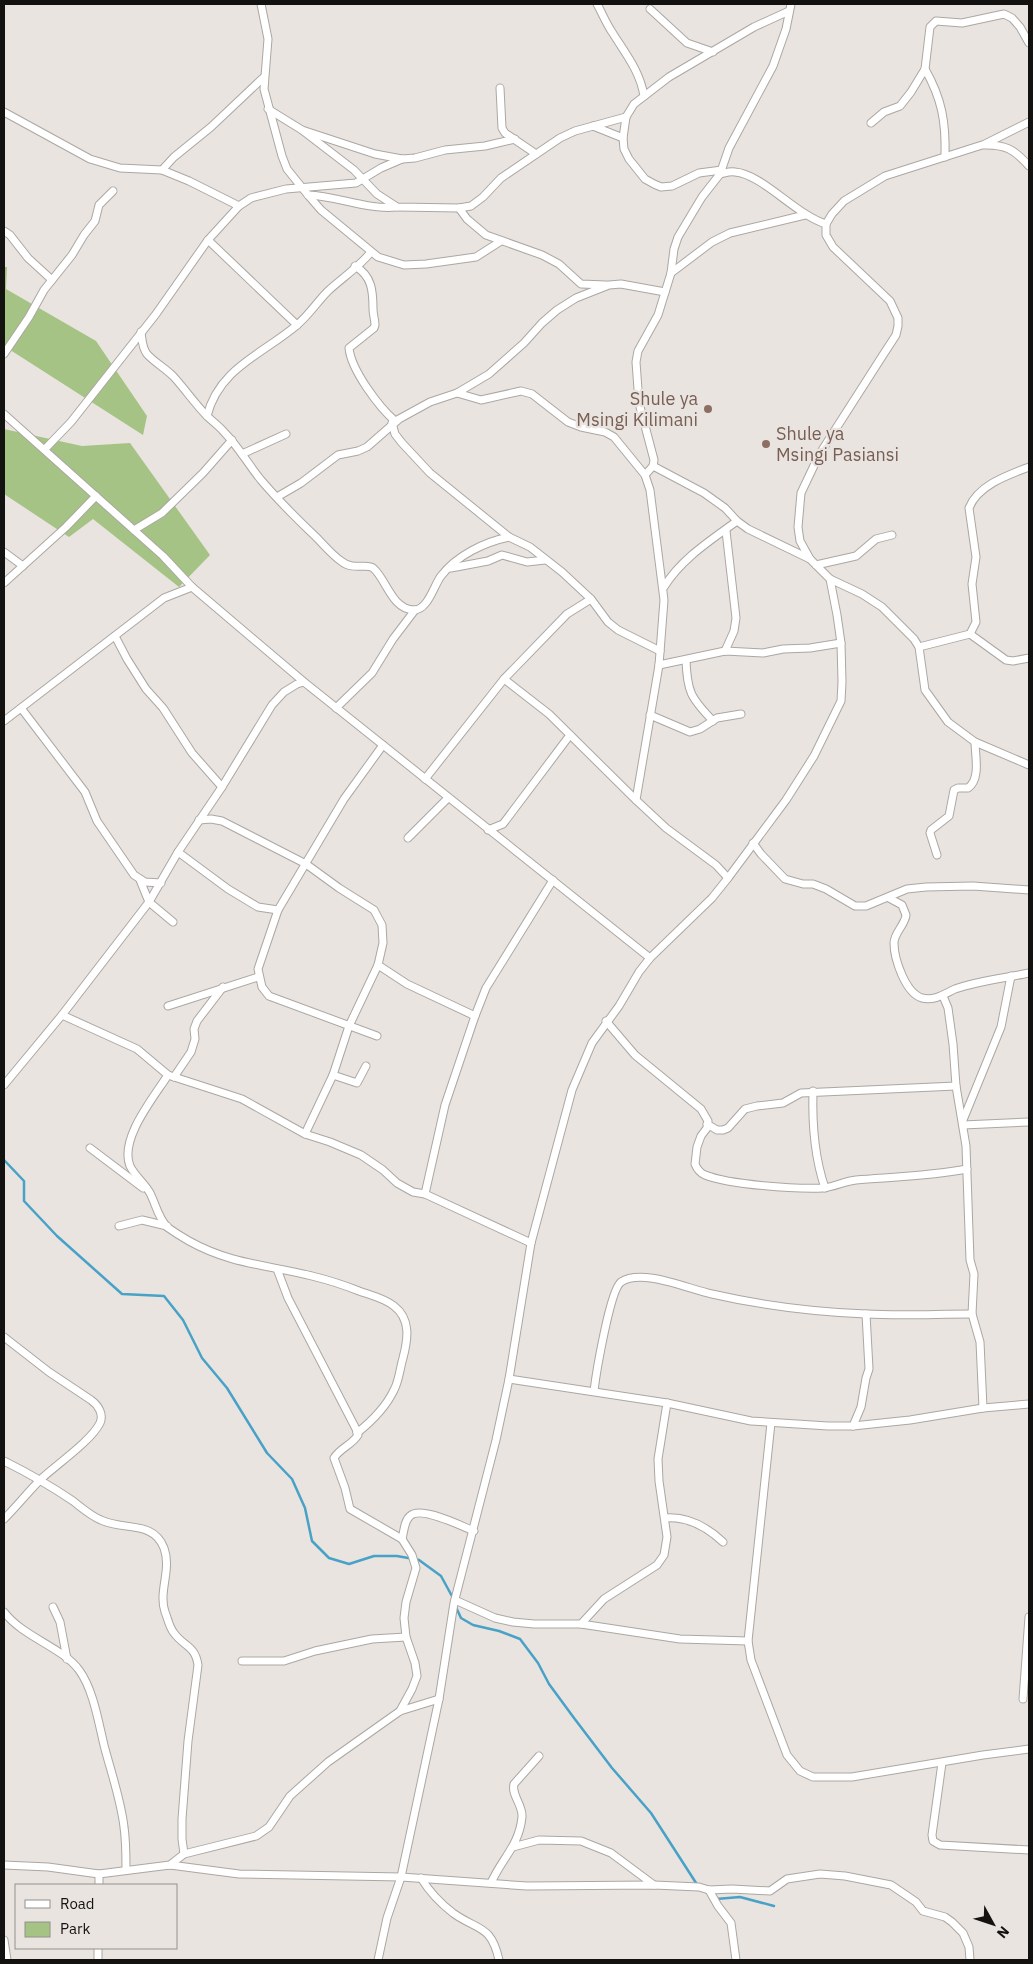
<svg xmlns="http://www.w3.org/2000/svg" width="1033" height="1964" viewBox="0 0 1033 1964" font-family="'IBM Plex Sans',sans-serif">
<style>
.green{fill:#a4c384}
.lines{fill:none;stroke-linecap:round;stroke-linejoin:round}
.stream{stroke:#48a1c7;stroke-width:2.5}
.minor-casing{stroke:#aca7a2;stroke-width:9}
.minor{stroke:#fff;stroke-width:7}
.education-dot{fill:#8d6e63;stroke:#e9e4df;stroke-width:2}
.labels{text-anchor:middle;stroke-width:4.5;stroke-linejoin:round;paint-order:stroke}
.education-label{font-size:18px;fill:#785e54;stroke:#e9e4df;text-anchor:end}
</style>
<rect width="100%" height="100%" fill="#e9e4df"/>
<!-- green -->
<g class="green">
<polygon points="4,267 7,267 6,289 96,341 147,416 143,435 4,346"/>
<polygon points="4,429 82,446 130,443 210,555 179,587 93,519 69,537 4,494"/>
</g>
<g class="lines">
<!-- stream -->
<g class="stream">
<polyline points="4,1160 24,1181 24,1201 57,1236 122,1294 164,1296 183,1320 202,1358 227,1388 267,1453 292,1479 305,1508 312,1541 329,1558 349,1564 374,1556 397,1556 419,1560 441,1576 453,1598"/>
<polyline points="455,1605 461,1618 473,1625 499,1631 520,1639 538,1663 549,1684 574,1718 612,1768 651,1813 698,1886"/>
<polyline points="716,1899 740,1897 774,1906"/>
</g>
<!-- minor casing -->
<g class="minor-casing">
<g id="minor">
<polyline points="261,4 268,39 264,89 282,156 287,169 308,195 321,210 378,257 404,265 426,264 476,257 501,241"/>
<path d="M597,4C602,13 606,23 612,32C625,53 640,71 644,96"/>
<polyline points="650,9 687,43 713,52"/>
<path d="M925,69C942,99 946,122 945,157"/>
<polyline points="500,88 502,128 505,133 536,154"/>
<polyline points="268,109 302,130 375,154 402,159 415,158 445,150 485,146 515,139"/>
<polyline points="4,112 90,159 120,168 162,170 189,181 239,206"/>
<polyline points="871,123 884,112 900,106 911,92 925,69 930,27 936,21 962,23 1004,14 1012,18 1020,27 1029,43"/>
<polyline points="593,126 623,138"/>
<polyline points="302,130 354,170 377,194 397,207 459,208 471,206 483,197 501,178 560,138 575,131 626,117"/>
<polyline points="985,144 1029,122"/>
<polyline points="162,170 174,157 211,127 264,77"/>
<polyline points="722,170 699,173 672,186 661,187 654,184 645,179 629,159 624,149 623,138 626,117 634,104 669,77 754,27 789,11"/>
<path d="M720,174C725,173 730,171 735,172C762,174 796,215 826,224"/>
<path d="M308,195C337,196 367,210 396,207"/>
<polyline points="459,208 467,219 486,235 542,255 559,264 581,284 606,285"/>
<polyline points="4,231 10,235 28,258 52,280"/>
<polyline points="208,240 297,325"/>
<path d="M355,266C372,276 373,291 373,309C373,314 375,320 375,325L374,328L349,348C351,370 379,407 395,421"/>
<polyline points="671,273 712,242 730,233 805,215"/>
<path d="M141,332C142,339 142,348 147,354C154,362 165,368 173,376C185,389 195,404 207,416C213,422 219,426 224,432C238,446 248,464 261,480C278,500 297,519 316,537C324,545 332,555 341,561C353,571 367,563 373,568C386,578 391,609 414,610C428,610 434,585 441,576C457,555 485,542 509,537"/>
<polyline points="4,354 29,317 44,290 72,255 84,235 95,221 99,205 113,191"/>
<polyline points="457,393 481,400 521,391 532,394 568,422 581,427 605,432 614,437 645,475 650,490 664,600 659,665 636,800 666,828 716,865 728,878"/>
<polyline points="4,414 163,556 192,587 304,682 650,958"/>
<path d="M207,416C219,368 263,354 297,325C309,315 317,302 328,291C342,278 359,267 371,252"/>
<polyline points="392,423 395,434 402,443 430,473 509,537 530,547 562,572 591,599 608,622 618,630 660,651"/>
<polyline points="45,449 71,422 156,314 208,240 239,206 251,198 286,189 356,183 381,168 402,159"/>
<polyline points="242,454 286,434"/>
<polyline points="653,466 704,493 725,508 737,521 748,529 810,559"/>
<polyline points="645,475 653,466 654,460 639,403 636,362 638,351 658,315 671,273 674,249 678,237 702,197 720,174 729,148 773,66 786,29 791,4"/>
<polyline points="277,497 301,483 338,455 358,451 367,447 399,419 430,402 457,393 489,374 524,343 542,323 557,310 576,298 609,285 621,284 665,292"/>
<polyline points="134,530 162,513 203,473 232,440"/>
<polyline points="4,552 23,566"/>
<polyline points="816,565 856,556 876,539 892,535"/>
<polyline points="451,568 488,561 502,555 527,562 545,560"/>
<polyline points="830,579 862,594 882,607 914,639 919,647 925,690 948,722 975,742 1029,765"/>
<polyline points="4,583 66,527 96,496"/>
<path d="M664,587C681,559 711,540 737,521"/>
<path d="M970,634L976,622L972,584L976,557L969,508C978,485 1008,475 1029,467"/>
<polyline points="115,636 127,659 146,689 163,708 192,753 222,787"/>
<polyline points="919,647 970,634 1006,660 1013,661 1029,658"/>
<polyline points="725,651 734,631 736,618 726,531"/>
<path d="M686,660C687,692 691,698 713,721"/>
<polyline points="659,665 725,651 763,653 783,649 810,648 841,643"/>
<polyline points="504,679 549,714 636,800"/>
<polyline points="21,708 85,792 97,821 134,875 145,882 161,883"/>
<polyline points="336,708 372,673 393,639 415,610"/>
<polyline points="650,715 690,732 700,729 717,718 741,714"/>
<polyline points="4,721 164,598 192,587"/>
<polyline points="425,779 504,679 567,614 591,599"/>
<polyline points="199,820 211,819 222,821 306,864 339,888 374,910 382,925 383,943 378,965 349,1026 333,1075 305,1134"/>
<polyline points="488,830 503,824 570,735"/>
<polyline points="408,838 448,798"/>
<polyline points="753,843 761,854 785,879 803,884 813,884 826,889 855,906 866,906 907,889 926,887 973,886 1029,890"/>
<polyline points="178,852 228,889 258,907 278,910 344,799 383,745"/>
<path d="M937,855L930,833L931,830L949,816L954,790L958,788H968C981,779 975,755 975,742"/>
<polyline points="140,880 149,902 173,922"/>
<path d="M889,898L902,905L906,915C905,925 894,933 894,943C894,958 905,993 922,998C935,1001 944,994 955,989C978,981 1005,978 1029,973"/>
<polyline points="278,910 258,969 262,987 269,996 377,1036"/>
<polyline points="378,965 407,984 475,1016"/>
<polyline points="943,996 948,1008 953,1044 956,1086 966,1146 970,1260 974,1274 972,1314 980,1342 983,1408"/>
<polyline points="168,1006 258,977"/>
<polyline points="62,1015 137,1049 168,1075 242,1099 305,1134 330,1142 361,1155 383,1170 397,1183 413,1192 425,1194 531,1243"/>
<path d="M606,1021L635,1055L701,1109L708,1121L707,1128L701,1136L697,1147L695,1164C697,1169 700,1173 705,1175C730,1185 795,1189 823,1188C834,1187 845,1181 856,1180C893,1177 930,1176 967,1169"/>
<path d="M168,1075C154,1097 119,1139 130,1166C135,1176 145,1184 150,1193C156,1205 158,1217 167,1227C174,1232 182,1237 189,1241C230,1264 268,1265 312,1276C328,1280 344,1285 359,1291C370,1295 384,1298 394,1306C411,1319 408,1339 403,1358C400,1368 399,1381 394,1390C386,1407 372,1421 357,1433"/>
<polyline points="333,1075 357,1083 366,1066"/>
<polyline points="174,1077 191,1052 195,1039 194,1029 197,1021 223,987"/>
<polyline points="4,1085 62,1015 149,902 178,852 222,787 272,705 284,692 297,684 304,682"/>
<path d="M813,1091C812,1124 814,1156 825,1188"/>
<polyline points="963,1120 1001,1027 1011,976"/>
<polyline points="707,1124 717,1130 723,1130 728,1128 745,1109 757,1106 783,1103 801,1093 956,1086"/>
<polyline points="963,1125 1029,1122"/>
<polyline points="90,1148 143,1188"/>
<polyline points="425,1194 445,1105 475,1016 486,988 553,880"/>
<polyline points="119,1226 142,1220 167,1226"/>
<path d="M277,1269L288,1298L356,1429L358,1435C352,1445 340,1448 334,1458L345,1488L350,1509L402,1539L412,1555L416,1568L406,1602L404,1618L406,1637L415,1663L417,1676L412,1689L400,1711"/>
<path d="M4,1337L49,1372L91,1400C98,1405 104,1414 100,1423C92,1440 56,1465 41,1479C28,1492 17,1506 4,1519"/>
<polyline points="509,1379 667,1403 751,1421 828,1426 853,1426 910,1420 983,1408 1029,1404"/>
<path d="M594,1391C596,1374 610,1290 621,1282C642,1268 688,1289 712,1294C760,1305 817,1312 866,1314C901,1316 936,1314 972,1314"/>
<polyline points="771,1423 748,1641 751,1660 787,1755 800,1771 813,1777 852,1777 983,1755 1029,1749"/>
<polyline points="853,1426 861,1407 866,1378 869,1369 866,1314"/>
<path d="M4,1461C28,1473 51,1486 73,1501C82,1508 91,1516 101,1520C124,1531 153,1520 164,1548C172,1570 158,1591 165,1612C168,1619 169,1627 174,1633C184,1647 195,1645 198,1665L188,1741L182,1819V1839L184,1854"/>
<path d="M665,1518C688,1516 707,1527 723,1542"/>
<path d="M402,1539C404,1532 404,1521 410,1516C420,1505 461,1526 474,1531"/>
<polyline points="455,1600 495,1618 513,1622 534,1624 581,1624 680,1639 748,1641"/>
<polyline points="53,1607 60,1622 67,1659"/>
<path d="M4,1612C23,1637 62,1647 79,1670C94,1690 99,1726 105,1749C112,1775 121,1801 124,1827C126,1841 126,1855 126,1869"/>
<polyline points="581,1624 604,1599 657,1565 664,1555 667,1537 659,1481 658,1459 667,1403"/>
<polyline points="242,1661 284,1661 315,1651 372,1639 406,1637"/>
<polyline points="1023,1699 1029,1617"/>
<polyline points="942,1763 932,1835 933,1841 940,1845 1029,1850"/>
<polyline points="513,1847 539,1840 581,1841 611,1853 654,1885"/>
<polyline points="4,1865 48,1867 99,1874 170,1865 239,1874 401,1877 527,1886 654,1885 699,1887 709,1890 732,1889 770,1891 787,1879 820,1874 845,1876 891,1885 916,1902 923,1911 945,1917 952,1922 963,1933 969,1947 970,1960"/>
<polyline points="170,1865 184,1854 256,1836 269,1827 290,1796 328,1762 400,1711 439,1699"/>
<path d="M421,1878C429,1891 440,1903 453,1913C478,1931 491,1924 499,1960"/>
<path d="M491,1883C502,1858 519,1846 522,1817C523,1805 511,1795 514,1784L539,1756"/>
<polyline points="99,1885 99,1874"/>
<polyline points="709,1890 718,1906 731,1923 736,1960"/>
<polyline points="4,1940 7,1960"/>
<polyline points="98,1960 98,1948"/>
<path d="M378,1960L387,1918L401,1877L439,1699L454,1603L496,1440L509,1379L531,1243L572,1090L592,1043L619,1006L639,972L650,958L712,898L728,878L786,800L814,756L841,701L842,682L841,643L837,615L830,579L810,559L800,541L798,527L801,493L819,455L883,355L896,335L898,326V318L890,301L833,247L826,235V224L832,214L844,201L885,176L982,145C1005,144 1014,149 1029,166"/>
</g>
</g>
<!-- minor -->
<use href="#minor" class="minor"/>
</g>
<!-- markers -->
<g class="education-dot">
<circle cx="708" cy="409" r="5"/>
<circle cx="766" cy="444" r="5"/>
</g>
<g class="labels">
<!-- education labels -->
<g class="education-label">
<text x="698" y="405">Shule ya<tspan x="698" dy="21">Msingi Kilimani</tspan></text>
<text x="776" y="440" text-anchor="start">Shule ya<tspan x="776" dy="21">Msingi Pasiansi</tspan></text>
</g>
</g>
<!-- border -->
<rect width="1033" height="1964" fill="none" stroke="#141210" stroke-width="10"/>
<!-- legend -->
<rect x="15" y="1884" width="162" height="65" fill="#e9e4df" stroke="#94908c"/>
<rect x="25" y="1900" width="25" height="8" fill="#ffffff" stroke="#94908c"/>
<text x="60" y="1909" font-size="15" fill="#141210">Road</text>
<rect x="25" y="1922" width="25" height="15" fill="#a4c384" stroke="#94908c"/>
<text x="60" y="1934" font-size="15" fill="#141210">Park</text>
<!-- north arrow -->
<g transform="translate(993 1924) rotate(130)" stroke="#e9e4df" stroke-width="4" paint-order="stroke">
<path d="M0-4L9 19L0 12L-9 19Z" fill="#141210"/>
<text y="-8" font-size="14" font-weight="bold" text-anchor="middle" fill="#141210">N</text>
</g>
</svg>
